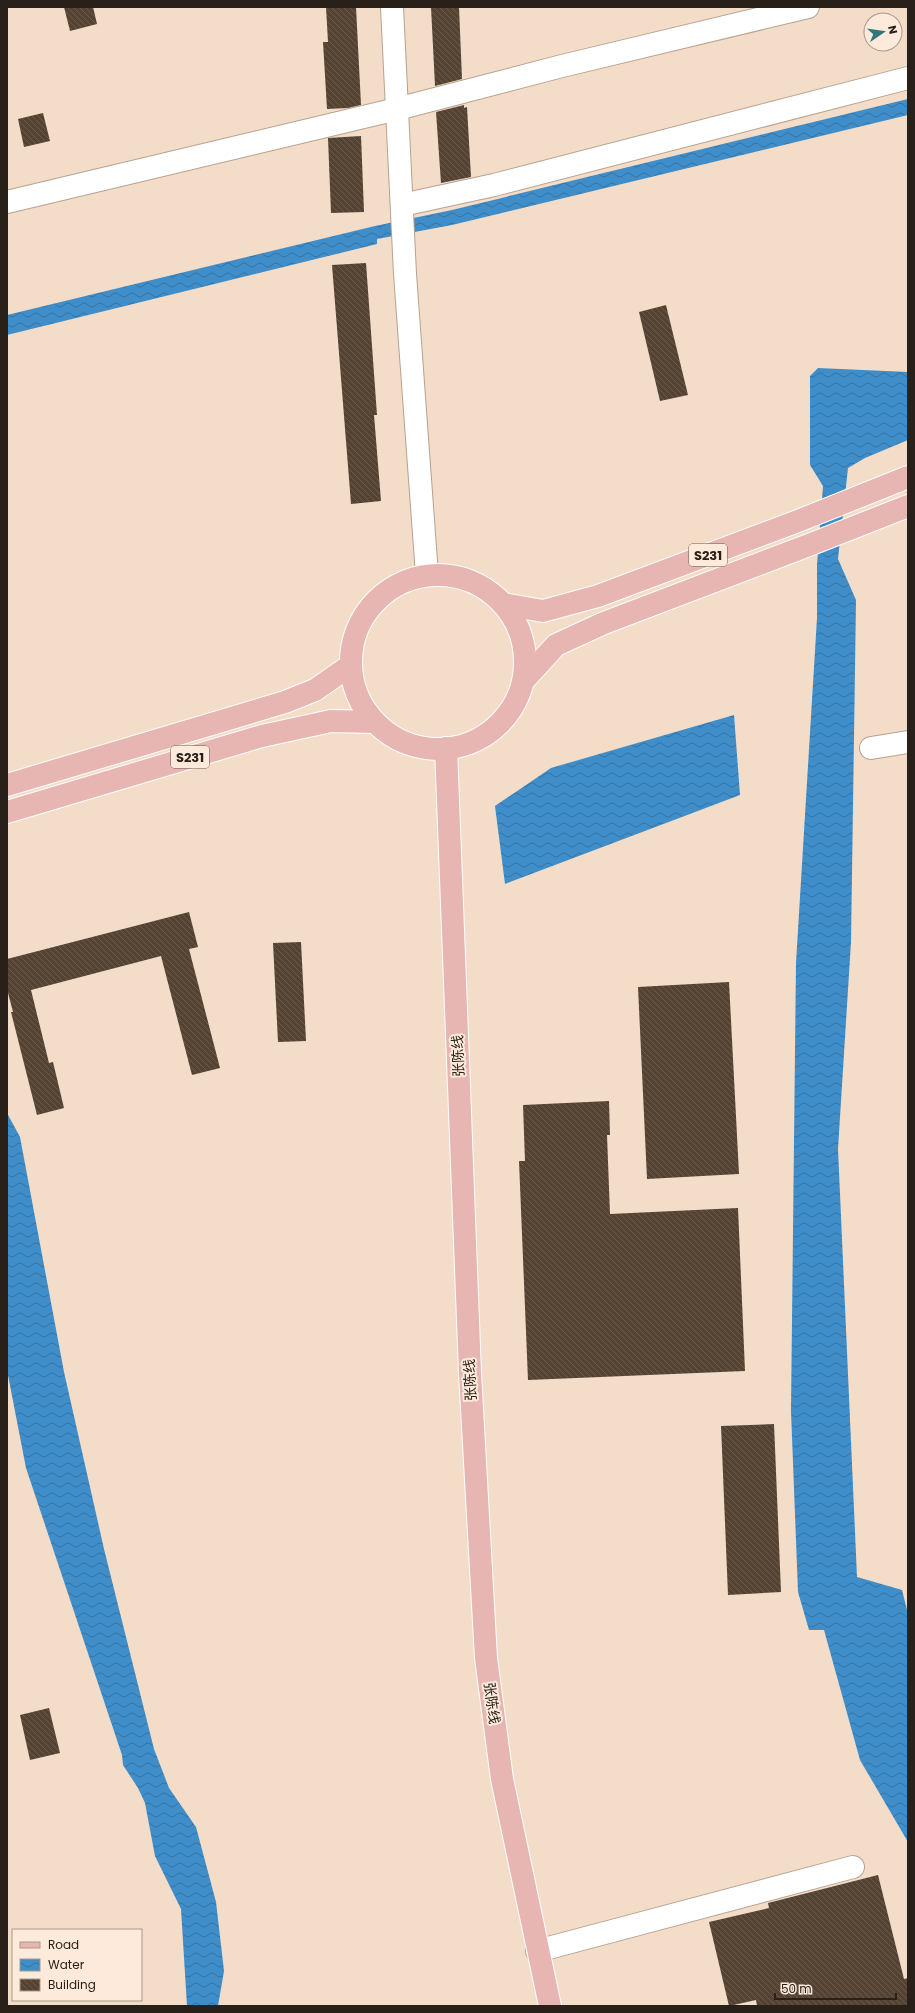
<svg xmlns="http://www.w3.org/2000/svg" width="915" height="2013" viewBox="0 0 915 2013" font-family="Poppins,'Noto Sans SC',sans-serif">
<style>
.water{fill:url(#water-waves)}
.building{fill:url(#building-back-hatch)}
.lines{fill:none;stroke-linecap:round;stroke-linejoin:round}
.minor-casing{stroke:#b7a28f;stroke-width:24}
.major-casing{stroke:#fff;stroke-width:24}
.minor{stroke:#fff;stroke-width:22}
.major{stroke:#e7b6b2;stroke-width:22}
.labels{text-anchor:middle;stroke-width:4;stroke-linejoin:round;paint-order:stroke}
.shield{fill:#fdeada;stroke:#685d53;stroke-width:1}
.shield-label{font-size:13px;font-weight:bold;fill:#282019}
.street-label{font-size:14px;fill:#282019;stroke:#fdeada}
</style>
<defs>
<pattern id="water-waves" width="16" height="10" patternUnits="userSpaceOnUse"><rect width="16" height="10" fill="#3f8dc9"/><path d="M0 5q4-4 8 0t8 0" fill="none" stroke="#3573a2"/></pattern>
<pattern id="building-back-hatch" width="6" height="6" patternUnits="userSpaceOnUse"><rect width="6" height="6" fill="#544232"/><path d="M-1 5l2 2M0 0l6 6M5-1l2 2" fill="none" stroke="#695a4d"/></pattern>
</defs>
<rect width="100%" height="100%" fill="#f3dcc8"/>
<!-- water -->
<g class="water">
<polygon points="908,99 908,115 452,225 377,239 377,244 7,335 7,315 375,226 452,210"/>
<polygon points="818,368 908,372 908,440 865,458 848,468 838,559 856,600 851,942 838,1149 857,1577 902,1590 908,1614 908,1842 860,1760 824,1630 809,1630 798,1592 791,1411 796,963 817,618 817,565 823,486 810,465 810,376"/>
<polygon points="734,715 740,795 505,884 495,806 551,768"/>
<polygon points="7,1113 20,1137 64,1372 104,1549 154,1749 169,1788 196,1827 216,1902 224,1971 218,2006 187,2006 181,1909 155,1856 145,1803 138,1788 123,1765 122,1755 26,1468 7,1370"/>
</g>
<!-- building -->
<g class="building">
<polygon points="64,7 93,7 97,24 70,31"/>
<polygon points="326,7 356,7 361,105 348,108 327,109 323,42 328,42"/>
<polygon points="431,7 459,7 462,79 435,86"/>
<polygon points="464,105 464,108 467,107 471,177 441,183 436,112"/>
<polygon points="43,113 50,141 24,147 18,119"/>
<polygon points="361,136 364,212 331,213 328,138"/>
<polygon points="366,263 377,415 374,415 381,501 351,504 332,265"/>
<polygon points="666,305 688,395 660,401 639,312"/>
<polygon points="189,912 198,947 189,949 220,1068 192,1075 161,956 31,990 49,1063 53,1062 64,1108 37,1115 11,1012 13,1012 7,989 7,959"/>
<polygon points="301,942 306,1041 278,1042 273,943"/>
<polygon points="729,982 739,1174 647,1179 638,987"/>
<polygon points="609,1101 610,1135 607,1135 610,1214 738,1208 745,1371 528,1380 519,1161 525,1161 523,1105"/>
<polygon points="774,1424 781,1592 728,1595 721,1426"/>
<polygon points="49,1708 60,1753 30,1760 20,1715"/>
<polygon points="878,1875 904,1979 908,1978 908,2006 757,2006 756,2000 729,2006 709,1922 769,1908 768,1903"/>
</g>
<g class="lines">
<!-- minor casing -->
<g class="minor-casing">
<g id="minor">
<polyline points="392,7 405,274 427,575"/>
<polyline points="7,202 397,109 562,66 808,7"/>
<polyline points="402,205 494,185 908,78"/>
<polyline points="871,748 908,742"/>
<polyline points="537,1951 853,1867"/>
</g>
</g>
<!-- major casing -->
<g class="major-casing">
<g id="major">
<circle cx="438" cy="662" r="87"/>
<polyline points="503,604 543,611 598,596 798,521 908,477"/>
<polyline points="524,680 556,645 604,623 809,545 908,506"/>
<polyline points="446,748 470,1373 486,1658 502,1779 550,2006"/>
<polyline points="7,785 285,702 315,690 351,665"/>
<polyline points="7,812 262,736 331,721 375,722"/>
</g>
</g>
<!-- minor -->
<use href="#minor" class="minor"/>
<!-- major -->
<use href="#major" class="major"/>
</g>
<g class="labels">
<!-- shield labels -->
<g class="shield">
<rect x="689" y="544" width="38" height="22" rx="3"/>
<rect x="171" y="746" width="38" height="22" rx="3"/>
</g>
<g class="shield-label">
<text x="708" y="560">S231</text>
<text x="190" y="762">S231</text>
</g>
<!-- street labels -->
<g class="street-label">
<text transform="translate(458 1056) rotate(-92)" y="5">张陈线</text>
<text transform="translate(470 1380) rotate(-93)" y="5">张陈线</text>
<text transform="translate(492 1703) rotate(82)" y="5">张陈线</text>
</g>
</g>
<!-- border -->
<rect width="915" height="2013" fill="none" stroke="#282019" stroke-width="16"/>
<!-- legend -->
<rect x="12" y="1929" width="130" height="72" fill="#fdeada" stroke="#a8998d"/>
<rect x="20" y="1942" width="20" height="6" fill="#e7b6b2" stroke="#a8998d"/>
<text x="48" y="1949" font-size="12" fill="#282019">Road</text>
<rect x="20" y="1959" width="20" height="12" fill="url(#water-waves)" stroke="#a8998d"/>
<text x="48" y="1969" font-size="12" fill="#282019">Water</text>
<rect x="20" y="1979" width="20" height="12" fill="url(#building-back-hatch)" stroke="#a8998d"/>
<text x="48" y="1989" font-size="12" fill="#282019">Building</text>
<!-- north arrow -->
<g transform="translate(883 32) rotate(77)"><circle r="19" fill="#fdeada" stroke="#a8998d"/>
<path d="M0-3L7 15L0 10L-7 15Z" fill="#2f787a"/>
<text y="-6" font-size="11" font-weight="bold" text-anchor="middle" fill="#282019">N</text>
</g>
<!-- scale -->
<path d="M775 1993v6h121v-6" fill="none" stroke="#282019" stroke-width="2"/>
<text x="781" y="1993" font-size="12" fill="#282019" stroke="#fdeada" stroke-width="3" paint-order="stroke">50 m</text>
</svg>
